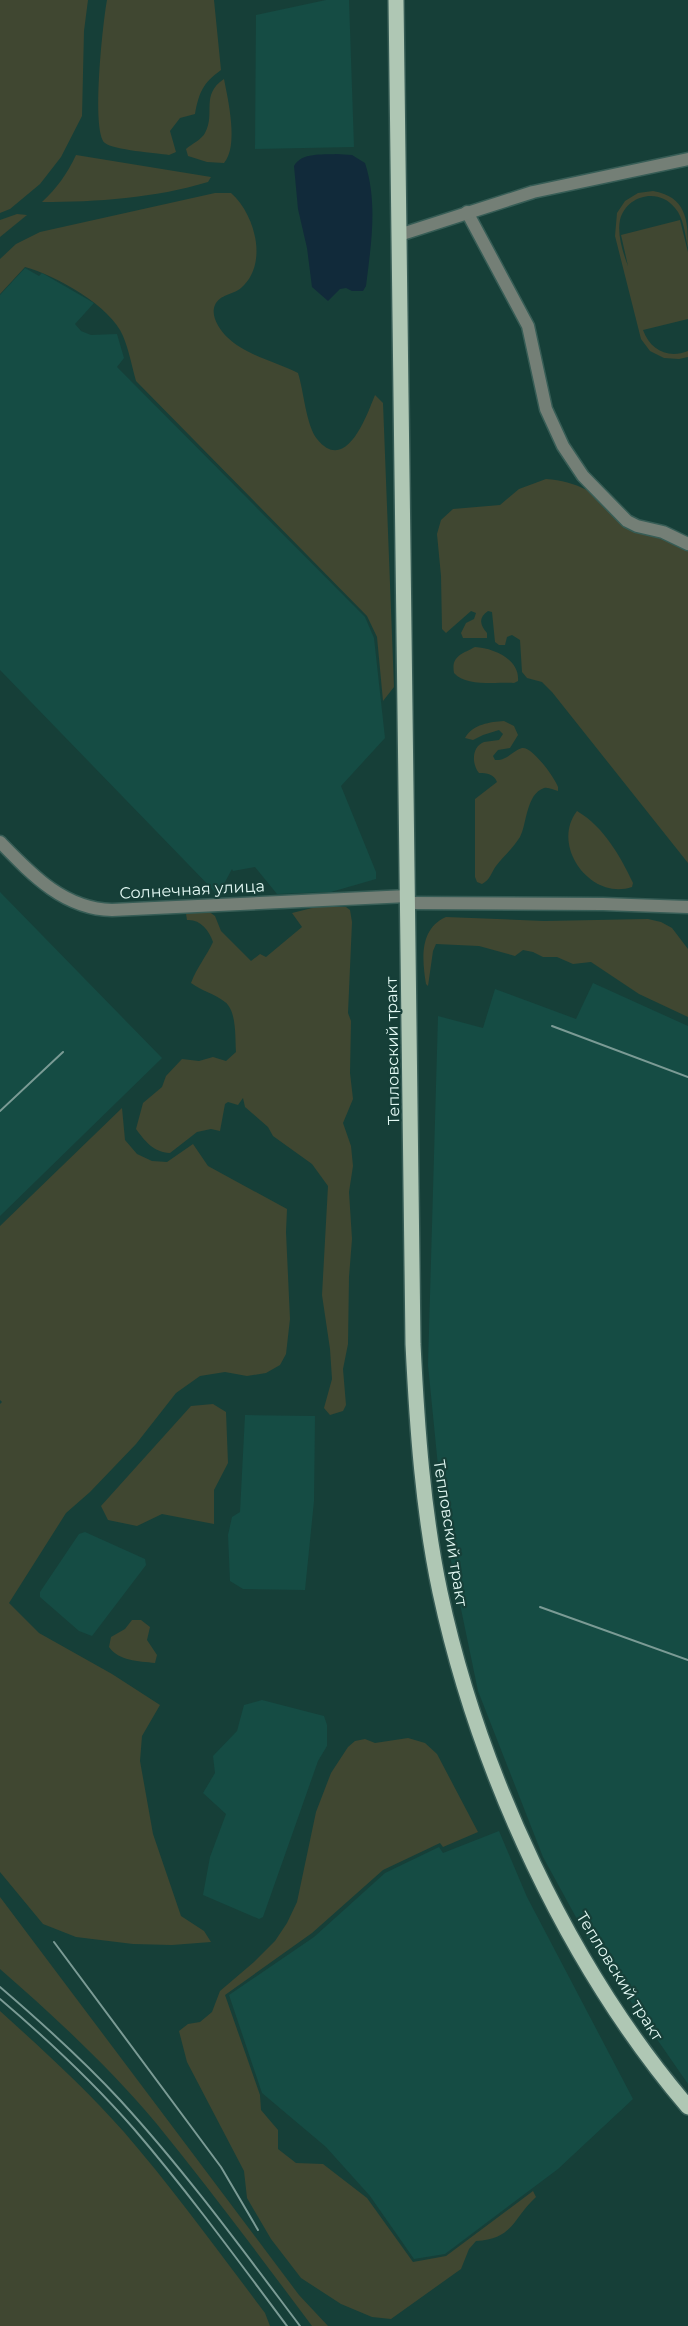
<svg xmlns="http://www.w3.org/2000/svg" width="688" height="2326" viewBox="0 0 688 2326" font-family="Montserrat,sans-serif">
<style>
.built{fill:#154c44}
.green{fill:#404731}
.water{fill:#112a3a}
.lines{fill:none;stroke-linecap:round;stroke-linejoin:round}
.minor-casing{stroke:#375d56;stroke-width:15}
.major-casing{stroke:#375d56;stroke-width:18}
.minor{stroke:#747f76;stroke-width:12}
.major{stroke:#afc7b4;stroke-width:15}
.rail{stroke:#7b9b95;stroke-width:2}
.labels{text-anchor:middle;stroke-width:4.5;stroke-linejoin:round;paint-order:stroke}
.street-label{font-size:16px;fill:#e3f9f4;stroke:#163f38}
</style>
<rect width="100%" height="100%" fill="#163f38"/>
<!-- built -->
<g class="built">
<polygon points="326,0 349,0 354,147 255,149 256,15"/>
<polygon points="25,268 39,276 42,273 94,303 75,324 81,331 91,335 117,334 124,358 117,367 365,617 374,638 385,738 341,786 376,872 376,879 331,892 277,894 255,867 233,871 232,869 218,895 0,670 0,295"/>
<polygon points="0,892 162,1058 0,1216"/>
<polygon points="593,983 688,1026 688,2084 589,1941 543,1857 478,1691 444,1527 428,1365 438,1016 483,1028 495,989 576,1019"/>
<polygon points="245,1415 315,1416 314,1501 305,1590 243,1589 230,1581 228,1535 232,1517 240,1512"/>
<polygon points="85,1532 145,1559 146,1565 92,1636 79,1631 40,1597 40,1592 79,1534"/>
<polygon points="262,1700 324,1716 327,1725 327,1746 318,1761 263,1917 259,1919 203,1895 210,1857 226,1814 203,1793 215,1773 213,1756 237,1731 244,1705"/>
<polygon points="499,1831 527,1897 633,2099 558,2169 445,2254 414,2259 370,2196 326,2147 262,2093 229,1995 314,1937 385,1873 439,1847 443,1853"/>
</g>
<!-- green -->
<g class="green">
<polygon points="0,0 88,0 84,31 82,116 61,157 40,184 10,209 0,213"/>
<path d="M107,0H214L221,70C203,83 199,92 195,114L180,118L170,131L176,152L169,155C157,153 113,150 105,143C91,132 103,21 107,0Z"/>
<path d="M224,79C228,100 239,146 224,163L207,162L188,156L186,149C192,144 202,139 205,133C216,113 200,95 224,79Z"/>
<path d="M76,155L211,177L208,182C155,198 97,202 42,202C57,188 67,174 76,155Z"/>
<path d="M653,191C686,197 688,219 688,248C685,235 684,218 675,208C659,187 626,195 620,220C617,234 623,253 628,266L621,235L680,220L688,252V319L643,330C650,350 668,359 688,351V357L679,359L664,358L650,351L641,339L615,236L617,213L625,201L638,193Z"/>
<path d="M215,193H231C255,214 269,264 241,288C233,295 220,294 215,305C210,316 220,330 227,337C245,355 276,362 298,373C304,392 306,425 317,439C346,475 367,415 375,395L383,403L394,687L383,701L377,637L367,616L136,381C132,367 129,350 123,336C111,306 55,275 25,267L0,294V259L16,244L40,232Z"/>
<polygon points="17,214 27,215 0,237 0,220"/>
<path d="M546,479C591,482 614,509 649,532C661,540 676,544 688,551V863L552,692L542,682L527,678L522,672L520,640L512,635L507,637L505,645H499L495,642L492,612L488,611C478,618 480,625 487,633V638H463L461,633L466,623L474,619L476,613L471,611L446,633L442,629L441,576L437,534L441,520L453,509L500,505L519,489Z"/>
<path d="M475,647C493,648 520,659 518,681L514,683C497,682 466,687 454,673C451,656 462,654 475,647Z"/>
<path d="M504,721L514,726L518,735L510,748L498,750L493,756L495,760C507,761 512,751 522,748C532,746 555,778 558,787V791C553,790 549,787 544,788C526,794 527,824 520,837C513,848 504,856 496,866C491,873 490,880 482,884L477,882L475,877V799L497,782C494,774 487,773 479,773C472,765 471,747 484,742C489,741 494,741 499,740L503,734L499,730L483,735L473,740L465,738C473,724 490,722 504,721Z"/>
<path d="M577,811C604,827 620,856 633,883L632,887C591,901 550,846 577,811Z"/>
<path d="M316,907H346L350,910L352,922L348,1013L351,1021L350,1073L353,1099L343,1123L351,1146L353,1166L349,1192L352,1239L349,1277L348,1344L343,1369L346,1405L343,1411L330,1415L324,1408L332,1379L330,1349L322,1295L328,1186L312,1164L273,1136L268,1127L245,1107L243,1098L238,1105L228,1102L225,1104L220,1131L211,1129L197,1132L170,1153C153,1152 145,1141 136,1129L143,1103L162,1087L166,1076L182,1059L199,1061L213,1057L226,1061L236,1052C235,1039 237,1011 225,1002C215,994 202,991 191,983C197,967 206,957 213,942C209,930 200,919 187,920L186,914L208,911L215,916L221,931L251,961L260,954L266,957L302,927L292,913Z"/>
<path d="M446,917L544,921L648,919L661,922L672,928L688,949V1017L639,994L591,962L573,964L557,957H543L533,952L523,950L515,956L479,946L436,944L433,951L428,986L426,984C422,959 419,929 446,917Z"/>
<polygon points="122,1108 125,1140 137,1154 152,1161 167,1162 193,1144 208,1166 287,1209 286,1232 290,1319 286,1354 280,1365 266,1373 247,1376 225,1372 200,1376 176,1393 136,1444 90,1492 66,1513 9,1603 39,1633 112,1674 160,1705 142,1736 140,1761 153,1834 181,1916 204,1931 211,1942 172,1945 133,1944 76,1937 43,1924 0,1872 0,1404 2,1402 0,1400 0,1226"/>
<polygon points="213,1404 226,1412 228,1463 214,1490 214,1524 162,1514 137,1526 108,1520 101,1506 191,1406"/>
<path d="M132,1620H141L150,1627L147,1640L157,1655L155,1663C138,1661 119,1661 109,1647L111,1637L125,1629Z"/>
<path d="M408,1738L425,1743L437,1754L478,1832L443,1847L440,1843L383,1870L312,1933L225,1995L260,2095L261,2110L278,2130V2149L296,2163L323,2164L367,2198L413,2262L446,2256L533,2191L536,2197C512,2219 514,2239 476,2241L469,2249L461,2269L391,2319L372,2317L341,2304L301,2278L271,2239L247,2198L244,2171L187,2062L179,2031L188,2024L200,2022L212,2012L220,1991L254,1962L275,1941L287,1923L297,1902L316,1812L331,1773L348,1747L355,1741L365,1739L375,1743Z"/>
<path d="M0,1897L299,2295L328,2326H312C261,2258 210,2189 156,2123C109,2067 55,2017 0,1969Z"/>
<path d="M0,2011C43,2050 86,2089 124,2132C174,2190 219,2252 265,2313L270,2326H0Z"/>
</g>
<!-- water -->
<path class="water" d="M336,154L352,155L365,163C378,203 371,245 366,286L363,291H352L346,288L340,289L328,301L312,287L307,248L298,209L294,166C302,152 322,155 336,154Z"/>
<g class="lines">
<!-- minor casing -->
<g class="minor-casing">
<g id="minor">
<polyline points="467,212 528,326 546,409 563,446 583,476 627,521 637,526 663,532 688,544"/>
<polyline points="399,235 533,192 688,159"/>
<path d="M0,842C32,875 64,909 112,910L408,896"/>
<polyline points="409,903 603,904 688,907"/>
</g>
</g>
<!-- major casing -->
<g class="major-casing">
<path id="major" d="M396,0L413,1344C417,1427 423,1512 440,1592C479,1773 568,1966 688,2107"/>
</g>
<!-- minor -->
<use href="#minor" class="minor"/>
<!-- major -->
<use href="#major" class="major"/>
<!-- rail -->
<g class="rail">
<polyline points="552,1026 688,1077"/>
<polyline points="0,1111 63,1052"/>
<polyline points="540,1607 688,1660"/>
<polyline points="54,1942 221,2167 258,2230"/>
<path d="M0,1987C42,2023 83,2060 120,2100C185,2171 242,2249 300,2326"/>
<path d="M0,1999C47,2039 93,2082 134,2129C188,2192 237,2259 287,2326"/>
</g>
</g>
<g class="labels">
<!-- street labels -->
<g class="street-label">
<text transform="translate(192 889) rotate(-3)" y="6">Солнечная улица</text>
<text transform="translate(392 1051) rotate(-91)" y="6">Тепловский тракт</text>
<text transform="translate(451 1533) rotate(81)" y="6">Тепловский тракт</text>
<text transform="translate(620 1976) rotate(58)" y="6">Тепловский тракт</text>
</g>
</g>
</svg>
